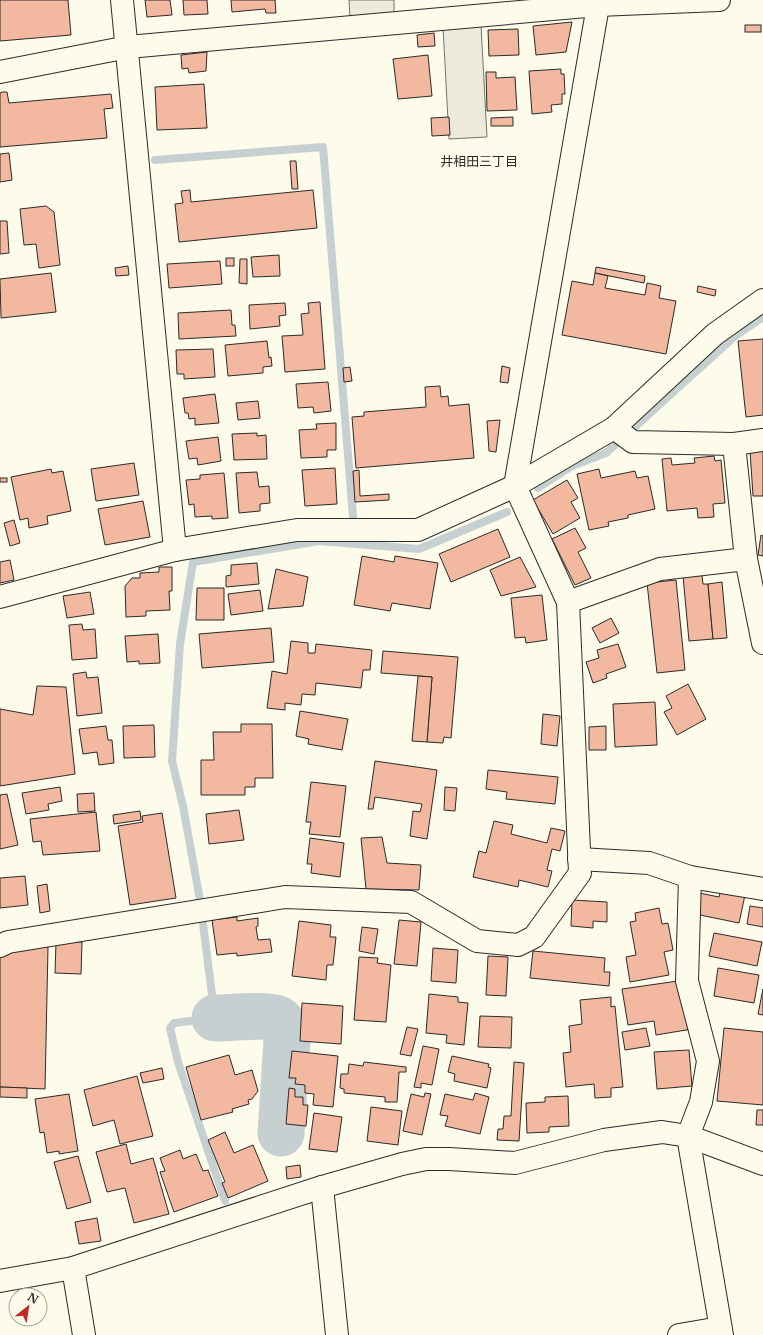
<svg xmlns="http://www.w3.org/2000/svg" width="763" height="1335" viewBox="0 0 763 1335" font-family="'Libre Baskerville','Noto Sans JP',serif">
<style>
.parking{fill:#eceadb;stroke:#74746e}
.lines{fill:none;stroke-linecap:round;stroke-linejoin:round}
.stream{stroke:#c7d0d0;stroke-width:8}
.river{stroke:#c7d0d0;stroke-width:47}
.building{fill:#f2b8a0;stroke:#2b2b2b}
.street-casing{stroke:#2b2b2b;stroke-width:24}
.secondary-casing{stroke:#2b2b2b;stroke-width:24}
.street{stroke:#fdfbea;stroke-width:22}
.secondary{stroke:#fdfbea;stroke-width:22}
.labels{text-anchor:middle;stroke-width:3;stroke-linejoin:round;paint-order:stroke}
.neighbourhood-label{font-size:13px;fill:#2b2b2b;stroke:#fdfbea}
</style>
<rect width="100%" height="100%" fill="#fdfbea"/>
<!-- parking -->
<g class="parking">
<polygon points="349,0 394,0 394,16 350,18"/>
<polygon points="481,25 487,137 449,139 443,27"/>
</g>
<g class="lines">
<!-- stream -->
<g class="stream">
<polyline points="155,160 323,147 354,529"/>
<polyline points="538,488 572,466 606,453 734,337 763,317"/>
<polyline points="225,1201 178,1062 170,1028 174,1023 215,1018 200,900 183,806 172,761 180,644 193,562 319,541 419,549 507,512"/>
</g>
<!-- river -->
<path class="river" d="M215,1018C228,1018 268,1014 278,1019C285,1023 286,1034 287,1041L281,1133"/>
</g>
<!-- building -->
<g class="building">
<polygon points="0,0 68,0 71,35 0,41"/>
<polygon points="145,0 170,0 172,15 147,17"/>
<polygon points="183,0 207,0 208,14 184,15"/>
<polygon points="231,0 275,0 276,13 266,13 265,9 232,12"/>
<polygon points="572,22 566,52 536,55 533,26"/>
<rect x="745" y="25" width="16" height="7"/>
<polygon points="518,29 519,55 489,56 488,30"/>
<polygon points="434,33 435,46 418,47 417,35"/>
<polygon points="207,52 206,71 189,73 188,68 182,69 181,55"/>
<polygon points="428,55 432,96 398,99 393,59"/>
<polygon points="561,69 561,74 564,74 565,94 562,94 562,104 551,105 552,112 532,114 529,71"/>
<polygon points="486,72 496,72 496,78 515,77 517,110 487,111"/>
<polygon points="204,84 207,128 157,130 155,87"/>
<polygon points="2,92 7,92 9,103 111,94 113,108 104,109 107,138 0,147 0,93"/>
<polygon points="449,117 450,135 432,136 431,118"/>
<polygon points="513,117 513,126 491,126 491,118"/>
<polygon points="9,153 12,180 0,182 0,154"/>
<polygon points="290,161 296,161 298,189 292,189"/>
<polygon points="190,190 191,202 313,190 317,228 179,242 175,204 183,203 181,191"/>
<polygon points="46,206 54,212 60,265 39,268 36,244 24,245 20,209"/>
<polygon points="0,221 7,221 9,253 0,254"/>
<polygon points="279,255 280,276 253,277 251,257"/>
<rect x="226" y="258" width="8" height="8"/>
<polygon points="240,259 247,259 247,284 239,283"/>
<polygon points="220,261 222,284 169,288 167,264"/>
<polygon points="128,266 129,275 116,276 115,268"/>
<polygon points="596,267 645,276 644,283 595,273"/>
<polygon points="51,273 56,312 1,318 0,279"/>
<polygon points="595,273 608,276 605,288 645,295 647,283 661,286 659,298 676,301 666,354 562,335 572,281 593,285"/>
<polygon points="698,286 716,290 715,296 697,292"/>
<polygon points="320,302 325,369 285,372 282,336 303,335 301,314 309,313 308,303"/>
<polygon points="285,303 286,315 279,316 280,326 250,329 249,305"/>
<polygon points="231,310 232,325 235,325 236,336 179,339 178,313"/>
<polygon points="763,339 763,415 746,417 738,341"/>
<polygon points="267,341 269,358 271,357 272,366 263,367 263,373 228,376 225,345"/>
<polygon points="213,349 215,377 184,379 184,374 177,374 176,350"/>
<polygon points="502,366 510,368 508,383 500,382"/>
<polygon points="350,367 352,381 344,382 343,368"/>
<polygon points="328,382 331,411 314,413 313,407 298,408 296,384"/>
<polygon points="440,386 441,397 448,396 449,406 469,404 474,458 356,468 352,417 364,416 364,412 426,407 425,387"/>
<polygon points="215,394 219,423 195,425 195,418 189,419 188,413 185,413 183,398"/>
<polygon points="258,401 260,418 238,420 236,403"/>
<polygon points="500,420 496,452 489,451 487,421"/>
<polygon points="336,423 336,450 327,450 327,457 301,458 299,430 317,429 316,424"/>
<polygon points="257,433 257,436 266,435 267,459 234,460 232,434"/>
<polygon points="218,437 221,461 198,465 197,458 189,459 186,441"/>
<polygon points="763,450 763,496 753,496 750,451"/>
<polygon points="714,456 715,461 721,460 725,503 713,504 714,517 698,518 697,508 667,511 662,459 671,458 672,465 695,463 694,458"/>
<polygon points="134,463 139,495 96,501 91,469"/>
<polygon points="335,468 337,504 305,506 302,470"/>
<polygon points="51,469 52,473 63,471 71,511 47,516 48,524 29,528 28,518 20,520 11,477"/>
<polygon points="599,469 601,478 635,471 637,478 648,476 655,509 628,515 628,518 608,522 609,526 589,530 577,474"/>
<polygon points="359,470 360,496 389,494 389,500 355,502 353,471"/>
<polygon points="257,472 259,487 269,486 270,503 260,504 260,511 239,513 236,473"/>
<polygon points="224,473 228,518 212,519 212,516 195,517 194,504 189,505 186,480 200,479 200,475"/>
<rect x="0" y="478" width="7" height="4"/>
<polygon points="567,480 578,498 571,502 580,518 553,534 533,500"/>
<polygon points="143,501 150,537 105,545 98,509"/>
<polygon points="14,520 20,543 10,546 4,523"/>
<polygon points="575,528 586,548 578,552 591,578 575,585 552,539"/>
<polygon points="498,529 510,557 451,582 439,554"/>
<polygon points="761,535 763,536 763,556 758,555"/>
<polygon points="362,556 394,562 395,556 438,563 430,609 392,603 390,611 354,605"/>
<polygon points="520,557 536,587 501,596 490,570"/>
<polygon points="10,560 14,580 0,583 0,562"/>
<polygon points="257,563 259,584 226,587 226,576 231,575 231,565"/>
<polygon points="159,567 172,567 172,591 169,591 170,610 146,611 146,616 126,617 125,586 132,578 140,578 140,573 159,572"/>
<polygon points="276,569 308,577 303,606 268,609"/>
<polygon points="702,575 703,584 708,584 713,639 689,641 683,576"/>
<polygon points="676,580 685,670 657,673 647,583"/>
<polygon points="722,582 727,638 713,639 708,584"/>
<polygon points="197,588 224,588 224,620 196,620"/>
<polygon points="260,590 263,611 231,615 228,594"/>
<polygon points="90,592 94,614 67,618 63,596"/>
<polygon points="542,595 547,640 526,643 525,637 515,638 511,598"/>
<polygon points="611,618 619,633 600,643 592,628"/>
<polygon points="82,624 83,630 95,629 97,658 72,660 69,625"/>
<polygon points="271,628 274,662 202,668 199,634"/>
<polygon points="158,634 160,663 139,664 139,661 127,662 125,636"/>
<polygon points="291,641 308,643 308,653 315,653 316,644 372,650 370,670 363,670 361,688 316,683 315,695 302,694 301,705 285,703 285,710 267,708 272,671 287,674"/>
<polygon points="618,644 626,667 606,674 607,678 593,683 586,662 599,658 597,650"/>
<polygon points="383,651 458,657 451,738 444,737 443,743 427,742 432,677 381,673"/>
<polygon points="86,672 87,678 98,677 102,713 77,716 73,674"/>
<polygon points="418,676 432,677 427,742 412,741"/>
<polygon points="688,684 706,719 677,735 664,712 672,708 666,696"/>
<polygon points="37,686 66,687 75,774 0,786 0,709 33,715"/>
<polygon points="655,702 657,745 615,747 613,704"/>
<polygon points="300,711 348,719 342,750 308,744 309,739 296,736"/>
<polygon points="543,714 560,716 557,746 541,744"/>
<polygon points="241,724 272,724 273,778 255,778 255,787 245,787 245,795 201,795 201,760 214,760 213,732 241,732"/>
<polygon points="154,725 155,757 124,758 123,726"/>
<polygon points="106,726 108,740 112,740 114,763 99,765 97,752 83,754 79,729"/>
<polygon points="606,726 606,750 589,750 589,727"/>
<polygon points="375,761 437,770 427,839 410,836 413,811 420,812 422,804 375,797 373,809 368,809"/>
<polygon points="488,770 558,777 555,804 506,799 507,792 486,789"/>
<polygon points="311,782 346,786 340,837 309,834 311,822 306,822"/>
<polygon points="60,787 62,801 48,804 49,810 26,814 22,793"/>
<polygon points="445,787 457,788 455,811 444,810"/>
<polygon points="94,793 95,811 78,812 77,794"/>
<polygon points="7,794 18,845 0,849 0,795"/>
<polygon points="239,810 244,840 209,844 206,814"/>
<polygon points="140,811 141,820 114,824 113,815"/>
<polygon points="96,812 100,851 43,855 41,841 33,842 30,819"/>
<polygon points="162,813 176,898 130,905 118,826 143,822 142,816"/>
<polygon points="494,821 513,825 511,834 547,843 551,828 565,831 560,851 552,849 547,870 552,871 548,887 519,880 518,887 473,877 479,851 486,853"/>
<polygon points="382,837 387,863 421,865 419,890 366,889 361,838"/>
<polygon points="310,838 344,843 340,877 311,873 312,864 307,864"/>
<polygon points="25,876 28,905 0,908 0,878"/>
<polygon points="47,884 50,911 40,913 37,886"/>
<polygon points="721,890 745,895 739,923 695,914 699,893 719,897"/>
<polygon points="572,900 607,902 607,922 593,921 593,928 571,926"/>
<polygon points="750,906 763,908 763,927 747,924"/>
<polygon points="659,908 662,924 668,923 673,950 664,952 669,975 630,982 626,957 636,955 630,922 636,921 635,913"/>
<polygon points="237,917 237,921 258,918 258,926 256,927 258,940 270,939 272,952 237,956 237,953 217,955 212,920"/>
<polygon points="399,920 421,922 417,966 394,964"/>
<polygon points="299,921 331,925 330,937 336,937 333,965 327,965 326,980 292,976"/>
<polygon points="362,927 378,929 374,954 359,951"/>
<polygon points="714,933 762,942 757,966 709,956"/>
<polygon points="56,942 82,942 81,974 55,973"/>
<polygon points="16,946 48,947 45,1089 0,1087 0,958"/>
<polygon points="433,948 458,950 456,983 431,981"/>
<polygon points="533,951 605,958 604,972 610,972 609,986 530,978"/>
<polygon points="488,956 508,957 506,996 486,995"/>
<polygon points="359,957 378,958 377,963 391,965 386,1022 354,1020"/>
<polygon points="718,968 759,975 754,1003 714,996"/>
<polygon points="678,981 692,1029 656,1035 654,1021 628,1025 622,989"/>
<polygon points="763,989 763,1015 758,1014"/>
<polygon points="429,994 458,997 458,1002 468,1003 464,1045 446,1043 447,1035 426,1033"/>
<polygon points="611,997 611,1007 615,1006 623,1087 611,1088 611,1097 595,1098 594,1084 566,1087 563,1053 571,1052 569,1026 582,1024 580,1000"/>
<polygon points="302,1003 343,1006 341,1044 300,1041"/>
<polygon points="480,1016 512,1017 511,1048 478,1047"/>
<polygon points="407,1027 418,1029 411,1056 400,1054"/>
<polygon points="646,1028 650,1046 625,1050 622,1032"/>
<polygon points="724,1028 763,1032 763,1105 717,1101"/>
<polygon points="423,1046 439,1049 432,1085 421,1083 421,1088 414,1087"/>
<polygon points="689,1050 692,1086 657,1089 654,1052"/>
<polygon points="292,1051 338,1056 333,1107 313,1105 314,1094 305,1093 305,1085 295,1084 296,1078 289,1078"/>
<polygon points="229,1055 235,1075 252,1070 258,1091 252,1099 248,1100 249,1104 232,1109 233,1112 201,1120 186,1067"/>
<polygon points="452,1056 489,1064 488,1067 491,1068 487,1088 454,1081 455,1074 448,1072"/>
<polygon points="364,1062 406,1067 406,1072 399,1072 397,1102 385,1102 385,1097 344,1093 344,1089 340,1088 341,1074 348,1074 349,1064 363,1066"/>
<polygon points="514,1062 524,1063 519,1141 497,1140 498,1129 503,1129 504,1116 511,1116"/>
<polygon points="162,1068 164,1079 143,1083 140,1073"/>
<polygon points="137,1076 153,1136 120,1144 114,1120 93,1126 84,1090"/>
<polygon points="0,1087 27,1088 27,1098 0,1097"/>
<polygon points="289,1088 295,1089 295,1097 303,1097 303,1105 308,1105 306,1126 286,1124"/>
<polygon points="425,1093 431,1094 422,1135 403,1131 411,1094 424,1097"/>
<polygon points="475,1093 489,1097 480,1134 445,1126 448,1116 440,1115 445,1094 473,1100"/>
<polygon points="69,1094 78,1151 59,1154 59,1151 47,1153 44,1132 40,1133 35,1099"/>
<polygon points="568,1096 569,1126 549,1127 549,1132 527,1133 526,1103 545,1102 545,1097"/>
<polygon points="371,1107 402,1111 398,1145 367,1141"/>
<polygon points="757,1110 763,1110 763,1125 756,1125"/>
<polygon points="314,1113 342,1117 337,1152 309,1149"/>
<polygon points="225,1132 234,1153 253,1145 268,1181 228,1198 222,1183 225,1182 208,1140"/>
<polygon points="126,1144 131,1164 153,1158 169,1214 134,1223 125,1188 107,1192 96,1152"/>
<polygon points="180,1150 183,1159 196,1154 203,1171 208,1170 218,1196 174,1212 160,1172 165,1171 160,1158"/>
<polygon points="78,1156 91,1202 67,1209 54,1162"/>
<polygon points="300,1165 301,1177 287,1179 286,1167"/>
<polygon points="97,1218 101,1241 79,1244 75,1222"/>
</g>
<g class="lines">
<!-- street casing -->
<g class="street-casing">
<g id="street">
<polyline points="122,0 175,550"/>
<polyline points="0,72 128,47 598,5 719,0"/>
<polyline points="614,428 633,442 734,444 763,440"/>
<polyline points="734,444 746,559 763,643"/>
<polyline points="0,597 175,550 297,530 418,530 515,486 614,428 715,334 763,300"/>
<polyline points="568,602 660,569 746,559"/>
<polyline points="579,859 649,863 690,877 763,889"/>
<polyline points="690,877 687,981 708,1061 701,1102 688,1136 722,1335"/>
<polyline points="0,946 8,942 285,897 411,902 477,941 518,945 534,937 580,873 568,602 515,486 599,0"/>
<polyline points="322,1187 337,1335"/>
<polyline points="73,1268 84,1335"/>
<polyline points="679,1335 720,1328"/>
</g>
</g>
<!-- secondary casing -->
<g class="secondary-casing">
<polyline id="secondary" points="0,1281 73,1268 322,1187 402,1164 426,1159 449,1159 515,1163 604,1140 662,1132 688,1136 763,1164"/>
</g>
<!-- street -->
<use href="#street" class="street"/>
<!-- secondary -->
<use href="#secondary" class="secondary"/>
</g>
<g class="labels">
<!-- neighbourhood labels -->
<g class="neighbourhood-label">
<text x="479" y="166">井相田三丁目</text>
</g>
</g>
<!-- north arrow -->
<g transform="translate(28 1307) rotate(30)"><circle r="19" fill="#fdfbea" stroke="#a9a89e"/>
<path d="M0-3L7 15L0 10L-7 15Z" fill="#c62828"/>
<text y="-6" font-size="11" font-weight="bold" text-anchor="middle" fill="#2b2b2b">N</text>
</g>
</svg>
